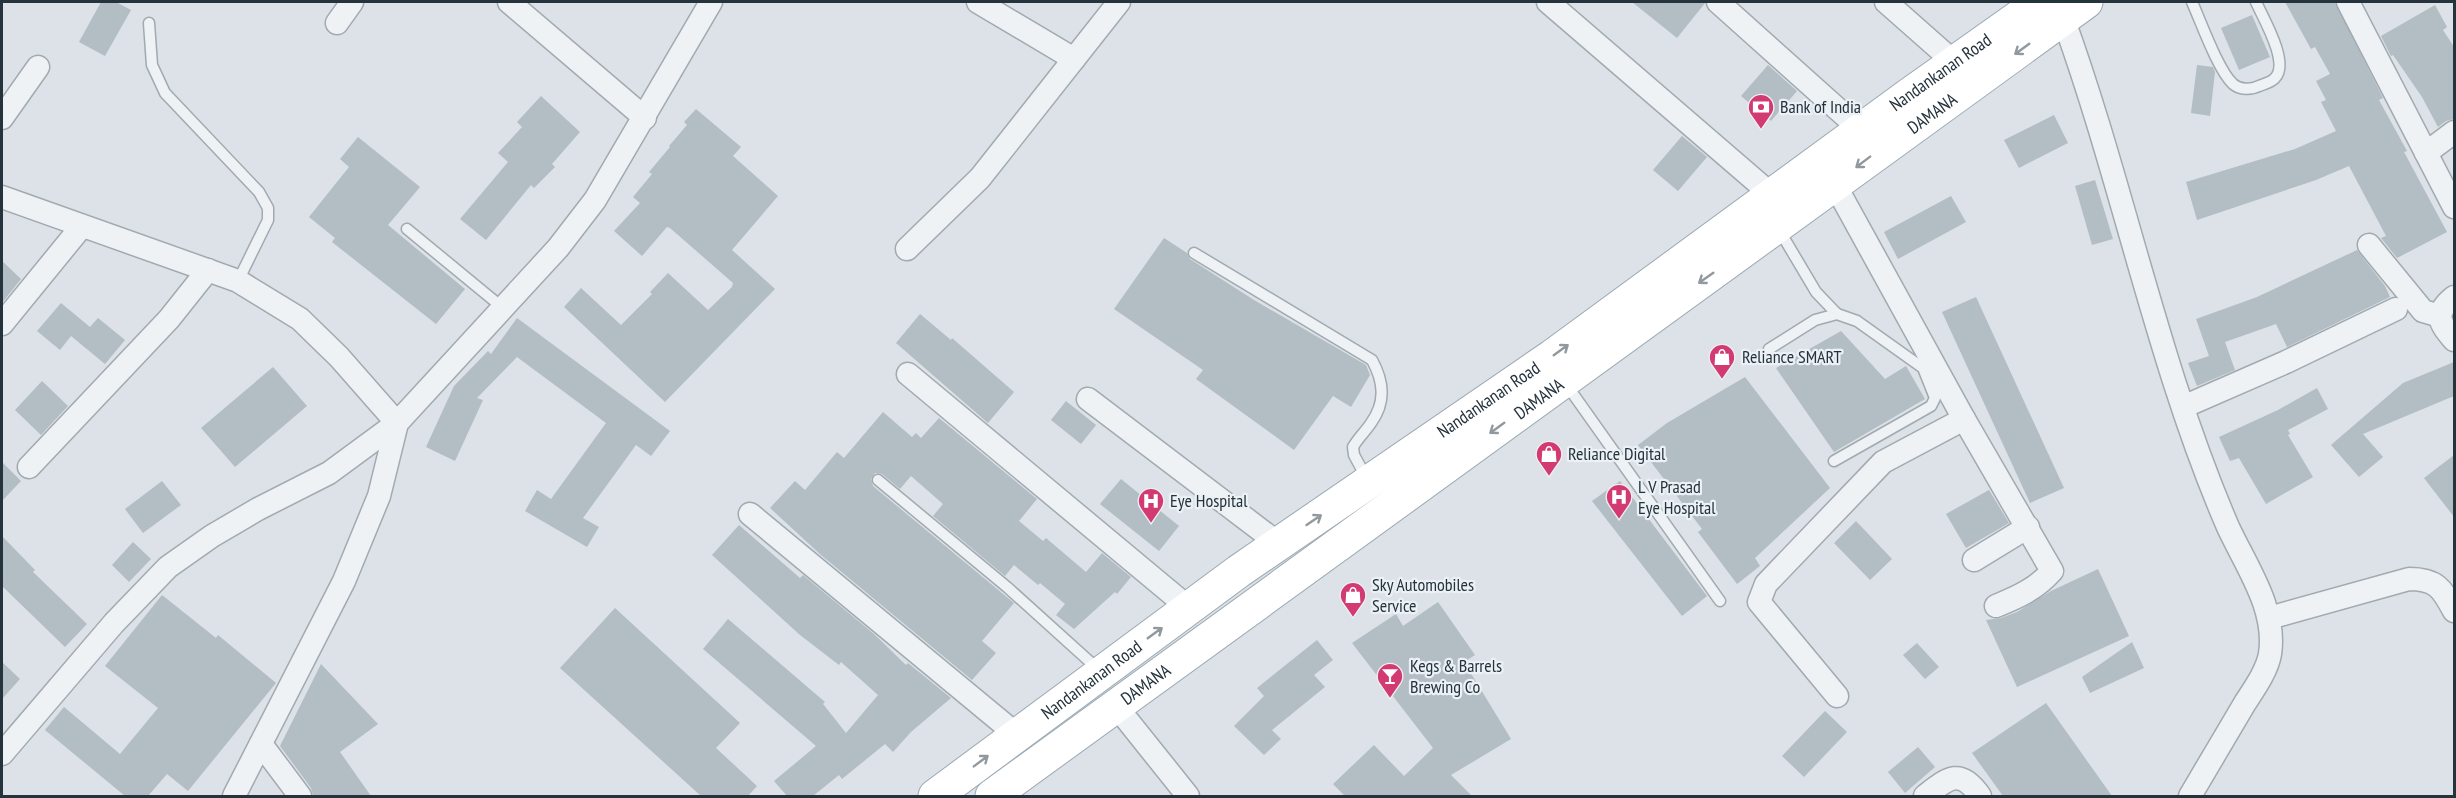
<svg xmlns="http://www.w3.org/2000/svg" width="2456" height="798" viewBox="0 0 2456 798" font-family="'PT Sans Narrow',sans-serif">
<style>
.building{fill:#b3bdc4}
.lines{fill:none;stroke-linecap:round;stroke-linejoin:round}
.service-casing{stroke:#a1aab1;stroke-width:13}
.minor-casing{stroke:#a1aab1;stroke-width:25}
.primary-casing{stroke:#9ba9b3;stroke-width:35}
.service{stroke:#eef2f5;stroke-width:10}
.minor{stroke:#eef2f5;stroke-width:22}
.primary{stroke:#fff;stroke-width:33}
.oneway{stroke:#92999e}
.labels{text-anchor:middle;stroke-width:4.5;stroke-linejoin:round;paint-order:stroke}
.street-label{font-size:18px;fill:#25333d;stroke:#ebf1f4}
.poi-label{font-size:18px;fill:#25333d;stroke:#ebf1f4;text-anchor:start}
</style>
<rect width="100%" height="100%" fill="#dce2e7"/>
<!-- building -->
<g class="building">
<polygon points="101,2 116,2 131,10 105,56 79,42"/>
<polygon points="1632,2 1705,2 1705,3 1677,38"/>
<polygon points="2285,2 2335,2 2383,98 2379,100 2407,151 2404,152 2447,232 2397,258 2381,238 2386,236 2349,166 2316,180 2197,220 2186,182 2295,149 2336,131 2321,102 2326,100 2316,81 2330,74 2315,47 2311,49"/>
<polygon points="2435,5 2447,27 2443,30 2454,47 2454,119 2446,121 2438,127 2422,97 2393,55 2391,56 2381,36"/>
<polygon points="2252,15 2270,57 2239,70 2221,28"/>
<polygon points="1768,65 1797,91 1771,121 1741,96"/>
<polygon points="2197,65 2213,67 2215,72 2210,116 2191,113"/>
<polygon points="541,96 580,132 552,164 555,167 534,188 531,185 486,240 460,219 508,162 498,153 522,127 517,122"/>
<polygon points="696,109 741,147 733,156 778,196 732,250 775,289 665,402 564,307 581,288 621,325 652,294 650,292 668,273 708,310 732,287 733,283 670,228 667,227 642,256 614,231 640,203 633,197 652,174 649,172 670,147 669,146 687,125 684,122"/>
<polygon points="2054,115 2068,143 2019,168 2004,140"/>
<polygon points="1682,136 1707,157 1678,191 1653,170"/>
<polygon points="358,137 420,187 388,225 465,289 436,324 332,242 335,238 309,217 349,167 340,159"/>
<polygon points="2095,180 2113,239 2092,245 2075,186"/>
<polygon points="1951,196 1966,222 1898,259 1884,232"/>
<polygon points="1164,238 1187,253 1190,259 1254,300 1366,365 1370,375 1351,407 1333,396 1294,450 1196,379 1203,370 1114,309"/>
<polygon points="2357,250 2385,286 2390,297 2287,347 2276,324 2225,342 2235,370 2197,386 2188,363 2209,356 2196,319 2257,297"/>
<polygon points="2,261 21,279 2,303"/>
<polygon points="1976,297 2064,488 2030,503 1942,312"/>
<polygon points="61,303 90,327 98,318 125,340 105,364 71,336 60,350 37,331"/>
<polygon points="920,314 951,340 952,338 1014,392 988,423 896,343"/>
<polygon points="517,318 670,431 651,456 636,445 583,518 599,527 587,547 525,511 537,490 551,499 606,423 517,357 477,398 483,400 455,461 426,447 454,386 488,351 491,354"/>
<polygon points="1841,331 1885,379 1906,366 1925,399 1834,452 1776,368"/>
<polygon points="2454,362 2454,396 2363,434 2383,457 2359,477 2331,445 2403,383"/>
<polygon points="273,367 307,406 235,467 201,428"/>
<polygon points="1745,377 1830,488 1755,558 1760,566 1737,584 1698,532 1702,529 1638,445 1667,423"/>
<polygon points="42,381 68,406 41,435 15,410"/>
<polygon points="2317,388 2328,409 2288,430 2290,434 2288,435 2313,477 2266,504 2239,458 2230,461 2219,437 2278,410"/>
<polygon points="1066,401 1096,425 1081,444 1051,420"/>
<polygon points="883,412 912,437 916,433 921,438 939,418 1037,499 1019,521 1043,541 1046,538 1086,572 1102,553 1131,577 1117,594 1115,592 1074,629 1056,615 1065,604 1040,583 1038,585 1014,565 1005,576 933,516 943,504 911,476 900,489 882,474 875,473 871,479 873,486 1014,603 982,641 996,653 972,680 821,555 770,508 795,481 805,490 837,452 844,458"/>
<polygon points="2454,455 2454,517 2424,478"/>
<polygon points="2,462 21,481 2,501"/>
<polygon points="1121,479 1179,526 1159,551 1100,504"/>
<polygon points="162,481 181,505 143,533 125,509"/>
<polygon points="1620,481 1707,596 1682,616 1592,501"/>
<polygon points="1989,490 2009,523 1966,548 1946,514"/>
<polygon points="1856,521 1892,559 1870,580 1834,543"/>
<polygon points="739,525 800,578 803,575 874,634 906,665 908,663 951,698 911,732 893,752 885,744 842,779 839,775 813,796 787,796 774,781 816,746 703,649 728,619 825,702 823,704 846,733 878,695 841,662 839,665 800,635 712,555"/>
<polygon points="2,536 35,570 33,572 87,624 65,647 2,586"/>
<polygon points="133,542 151,559 129,582 112,565"/>
<polygon points="2098,569 2129,636 2017,687 1986,620 2001,618 2017,612 2051,591"/>
<polygon points="162,595 216,638 218,635 276,683 188,791 167,774 148,796 125,796 45,730 64,707 120,754 158,708 105,666"/>
<polygon points="1438,602 1475,655 1464,662 1511,739 1451,775 1472,796 1345,796 1333,784 1374,745 1404,776 1433,748 1352,643 1396,614 1403,626"/>
<polygon points="615,608 740,723 716,748 757,786 748,796 701,796 560,668"/>
<polygon points="1317,640 1333,660 1314,675 1325,687 1272,730 1281,739 1264,755 1234,726 1264,696 1257,688"/>
<polygon points="2132,642 2144,668 2090,693 2082,677"/>
<polygon points="1917,643 1939,667 1925,679 1903,655"/>
<polygon points="2,662 20,679 2,699"/>
<polygon points="321,664 378,724 340,752 371,796 313,796 311,788 280,746"/>
<polygon points="2046,703 2112,796 2003,796 1972,753"/>
<polygon points="1825,711 1847,732 1804,777 1782,756"/>
<polygon points="1918,747 1935,767 1905,793 1888,772"/>
</g>
<g class="lines">
<!-- service casing -->
<g class="service-casing">
<g id="service">
<path d="M2192,2C2201,22 2218,70 2233,84C2240,90 2251,90 2259,86C2264,84 2272,82 2275,78C2290,63 2263,18 2256,2"/>
<polyline points="149,23 152,65 165,93 259,192 268,208 268,220 238,281"/>
<polyline points="1778,228 1816,292 1837,314"/>
<polyline points="407,229 503,308"/>
<path d="M1194,253L1372,360C1384,382 1386,402 1371,423C1365,432 1358,438 1353,447L1354,455L1367,479"/>
<polyline points="1769,349 1815,320 1837,314 1857,321 1923,368 1935,398 1931,406 1834,461"/>
<polyline points="1566,384 1720,601"/>
<polyline points="878,480 1007,587 1099,670"/>
</g>
</g>
<!-- minor casing -->
<g class="minor-casing">
<g id="minor">
<polyline points="509,2 645,118"/>
<polyline points="978,2 1074,59"/>
<polyline points="1548,2 1772,195"/>
<polyline points="1718,2 1861,130"/>
<polyline points="1886,2 1954,62"/>
<polyline points="2348,2 2454,207"/>
<path d="M2063,18C2124,186 2157,363 2228,527C2246,566 2277,609 2270,654C2267,671 2254,689 2245,703C2227,734 2208,765 2190,796"/>
<polyline points="337,23 352,2"/>
<polyline points="2,118 38,67"/>
<polyline points="2426,153 2454,132"/>
<polyline points="1834,183 1964,419 1883,462 1766,584 1759,602 1837,696"/>
<polyline points="2,197 238,281 300,319 339,357 397,423 379,496 344,581 234,796"/>
<polyline points="2369,245 2423,311 2440,316"/>
<polyline points="907,249 980,178 1119,2"/>
<path d="M2454,297C2433,314 2439,322 2454,340"/>
<polyline points="2,324 82,226"/>
<polyline points="908,374 1189,608"/>
<polyline points="1088,399 1279,544"/>
<polyline points="2183,407 2286,362 2396,309"/>
<path d="M1964,419L2052,571C2036,589 2018,597 1996,606"/>
<polyline points="29,467 169,319 208,270"/>
<polyline points="750,514 1017,735"/>
<polyline points="1974,560 2028,527"/>
<path d="M2269,618L2409,579C2436,579 2442,588 2454,611"/>
<polyline points="1116,706 1188,796"/>
<polyline points="261,744 300,796"/>
<polyline points="2,754 114,623 168,567 212,536 258,509 329,473 397,423 558,248 595,200 711,2"/>
<path d="M1925,796C1948,778 1960,767 1980,796"/>
</g>
</g>
<!-- primary casing -->
<g class="primary-casing">
<g id="primary">
<path id="s1" d="M935,796L1239,571L1551,357L1910,94L2040,2"/>
<path id="s2" d="M992,796L2086,2"/>
</g>
</g>
<!-- service -->
<use href="#service" class="service"/>
<!-- minor -->
<use href="#minor" class="minor"/>
<!-- primary -->
<use href="#primary" class="primary"/>
</g>
<!-- one-way arrows -->
<defs><path id="oneway-shaft" d="M-6 0H5M1.5-3L5.5 0L1.5 3" fill="none" stroke-width="1.6" stroke-linecap="round" stroke-linejoin="round" transform="scale(1.5)"/></defs>
<g class="oneway">
<use href="#oneway-shaft" transform="translate(2022 49) rotate(144)"/>
<use href="#oneway-shaft" transform="translate(1863 162) rotate(143)"/>
<use href="#oneway-shaft" transform="translate(1706 278) rotate(145)"/>
<use href="#oneway-shaft" transform="translate(1561 350) rotate(-36)"/>
<use href="#oneway-shaft" transform="translate(1497 428) rotate(144)"/>
<use href="#oneway-shaft" transform="translate(1314 520) rotate(-34)"/>
<use href="#oneway-shaft" transform="translate(1155 633) rotate(-36)"/>
<use href="#oneway-shaft" transform="translate(981 761) rotate(-37)"/>
</g>
<!-- icons -->
<defs>
<g id="bank-pin" transform="scale(1.35)"><path d="M0 17L-7.5 6A9.5 9.5 0 1 1 7.5 6Z" fill="#d33a71" stroke="#ebf1f4"/><path d="M-6-4H6V4H-6ZM0-2.3a2.3 2.3 0 1 0 0 4.6a2.3 2.3 0 1 0 0-4.6Z" fill="#fff"/></g>
<g id="shop-pin" transform="scale(1.35)"><path d="M0 17L-7.5 6A9.5 9.5 0 1 1 7.5 6Z" fill="#d33a71" stroke="#ebf1f4"/><path d="M-5-2.5h2.3a2.7 3.5 0 0 1 5.4 0H5L5.5 6h-11ZM-1.5-2.5h3a1.5 2.3 0 0 0-3 0Z" fill="#fff"/></g>
<g id="hospital-pin" transform="scale(1.35)"><path d="M0 17L-7.5 6A9.5 9.5 0 1 1 7.5 6Z" fill="#d33a71" stroke="#ebf1f4"/><path d="M-5-5h3v3.5h4V-5h3V5h-3V1.5h-4V5h-3Z" fill="#fff"/></g>
<g id="bar-pin" transform="scale(1.35)"><path d="M0 17L-7.5 6A9.5 9.5 0 1 1 7.5 6Z" fill="#d33a71" stroke="#ebf1f4"/><path d="M-6-5H6L.8 .8V4.5H3.5V6h-7V4.5H-.8V.8Z" fill="#fff"/></g>
</defs>
<g fill-rule="evenodd">
<use href="#bank-pin" x="1761" y="107"/>
<use href="#shop-pin" x="1722" y="357"/>
<use href="#shop-pin" x="1549" y="454"/>
<use href="#hospital-pin" x="1619" y="497"/>
<use href="#hospital-pin" x="1151" y="501"/>
<use href="#shop-pin" x="1353" y="595"/>
<use href="#bar-pin" x="1390" y="676"/>
</g>
<g class="labels">
<!-- street labels -->
<g class="street-label">
<text dy="6" stroke="none"><textPath href="#s1" startOffset="1239">Nandankanan Road</textPath></text>
<text dy="6" stroke="none"><textPath href="#s2" startOffset="1162">DAMANA</textPath></text>
<text dy="6" stroke="none"><textPath href="#s2" startOffset="676">DAMANA</textPath></text>
<text dy="6" stroke="none"><textPath href="#s1" startOffset="681">Nandankanan Road</textPath></text>
<text dy="6" stroke="none"><textPath href="#s1" startOffset="195">Nandankanan Road</textPath></text>
<text dy="6" stroke="none"><textPath href="#s2" startOffset="190">DAMANA</textPath></text>
</g>
<!-- poi labels -->
<g class="poi-label">
<text x="1780" y="113">Bank of India</text>
<text x="1742" y="363">Reliance SMART</text>
<text x="1568" y="460">Reliance Digital</text>
<text x="1638" y="493">L V Prasad<tspan x="1638" dy="21">Eye Hospital</tspan></text>
<text x="1170" y="507">Eye Hospital</text>
<text x="1372" y="591">Sky Automobiles<tspan x="1372" dy="21">Service</tspan></text>
<text x="1410" y="672">Kegs &amp; Barrels<tspan x="1410" dy="21">Brewing Co</tspan></text>
</g>
</g>
<!-- border -->
<rect width="2456" height="798" fill="none" stroke="#25333d" stroke-width="6"/>
</svg>
